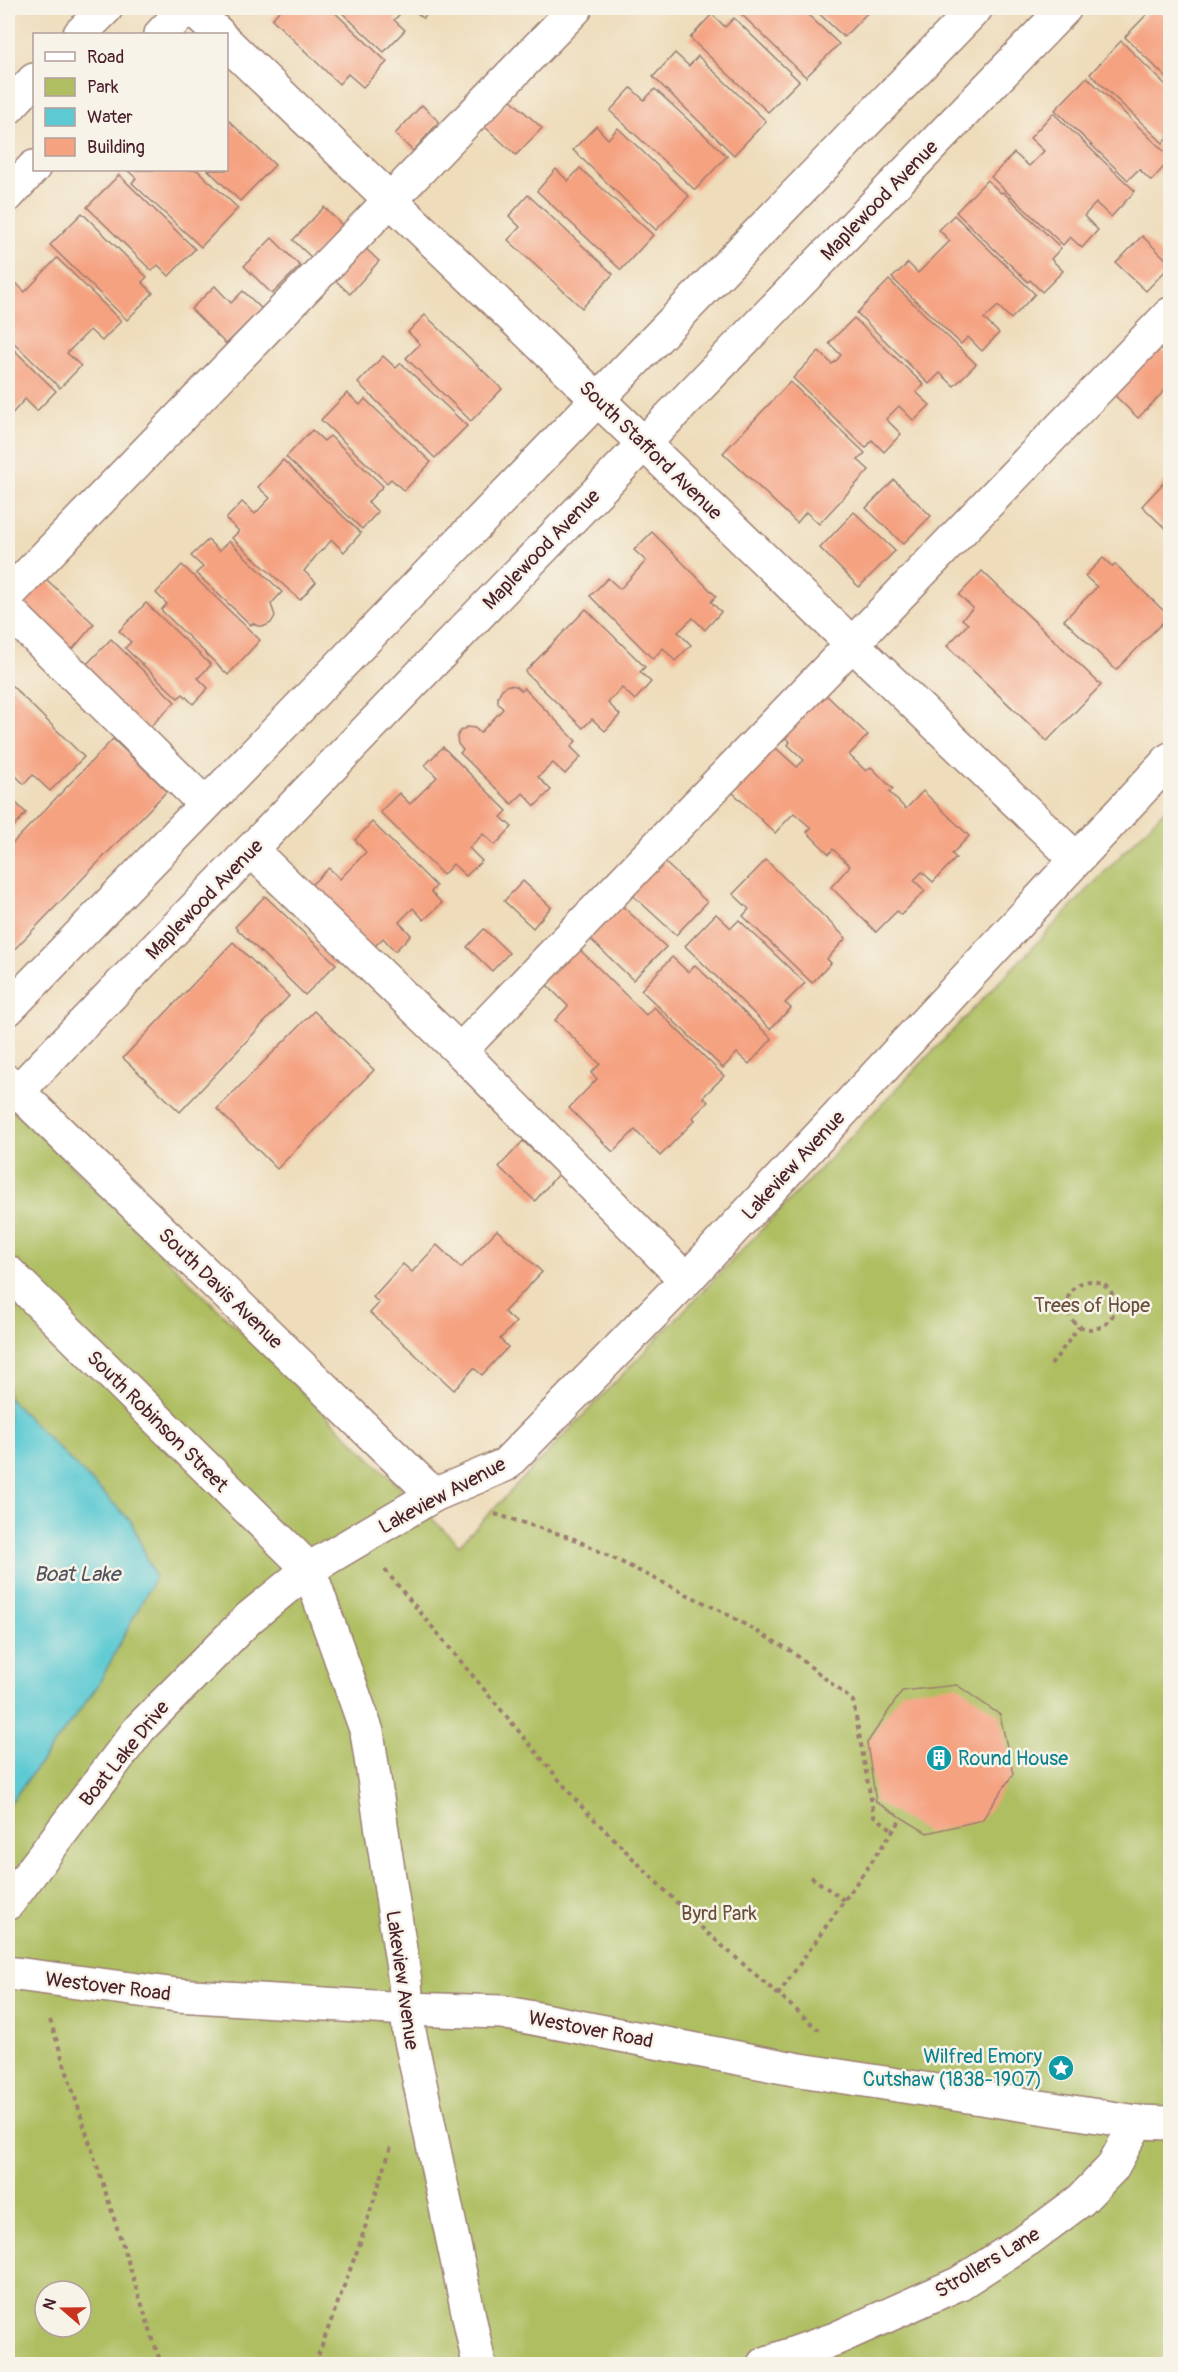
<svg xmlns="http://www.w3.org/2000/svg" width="1178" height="2372" viewBox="0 0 1178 2372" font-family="Pangolin,sans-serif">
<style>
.green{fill:#aebe61;stroke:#7c6e46;stroke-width:1.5;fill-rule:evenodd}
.water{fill:#5dcad3;stroke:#54747f;stroke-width:1.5}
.building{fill:#f5a281}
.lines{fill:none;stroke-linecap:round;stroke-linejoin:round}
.minor-casing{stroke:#9c7e72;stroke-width:36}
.path{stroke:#9c7e72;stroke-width:4;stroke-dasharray:4.5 4.5;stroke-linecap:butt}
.minor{stroke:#fff;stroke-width:33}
.labels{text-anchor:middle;stroke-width:5;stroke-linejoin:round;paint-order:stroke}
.street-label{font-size:20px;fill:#4a1f2b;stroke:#f7f3e8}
.park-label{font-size:20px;fill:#684f3b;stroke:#f7f3e8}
.culture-label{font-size:20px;fill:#0d838f;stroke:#f7f3e8;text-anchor:start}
.water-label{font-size:21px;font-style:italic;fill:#50525d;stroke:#f7f3e8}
</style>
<rect width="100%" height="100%" fill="#f7f3e8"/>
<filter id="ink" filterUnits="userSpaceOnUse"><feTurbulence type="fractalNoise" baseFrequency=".0167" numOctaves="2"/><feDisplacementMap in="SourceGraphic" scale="12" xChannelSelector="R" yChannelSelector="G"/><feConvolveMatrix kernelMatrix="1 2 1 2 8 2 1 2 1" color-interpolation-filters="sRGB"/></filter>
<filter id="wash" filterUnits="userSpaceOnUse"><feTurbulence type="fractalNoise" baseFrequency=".008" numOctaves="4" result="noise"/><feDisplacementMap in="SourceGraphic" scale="24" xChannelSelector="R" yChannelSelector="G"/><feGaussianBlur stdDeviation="1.35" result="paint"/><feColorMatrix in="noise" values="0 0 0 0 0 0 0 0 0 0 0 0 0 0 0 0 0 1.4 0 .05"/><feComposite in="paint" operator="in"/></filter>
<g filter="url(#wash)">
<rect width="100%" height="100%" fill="#eedcba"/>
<!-- green -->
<path class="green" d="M1170,804V2364H8V1104L459,1545ZM45,2291H81V2327H45Z"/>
<!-- water -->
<polygon class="water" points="8,1398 131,1521 155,1577 97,1687 8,1806"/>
<g id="blocks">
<!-- building -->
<g class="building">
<polygon points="282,8 330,8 387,62 363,87 348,74 339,84 272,19"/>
<polygon points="337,8 402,8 404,10 394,20 405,30 384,52"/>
<polygon points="411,8 433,8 423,18"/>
<polygon points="735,8 801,8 839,44 806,77"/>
<polygon points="813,8 872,8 844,37"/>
<polygon points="1153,8 1170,8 1170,81 1125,37"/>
<polygon points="712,14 725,27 734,18 799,81 768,112 690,38"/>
<polygon points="1121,41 1170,89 1170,135 1163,143 1090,74"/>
<polygon points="675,53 689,66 698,56 766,121 734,155 653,77"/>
<polygon points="1087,77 1170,157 1170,160 1151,181 1139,169 1128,180 1055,110"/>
<polygon points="631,88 644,100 655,89 727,156 695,190 610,111"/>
<polygon points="510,99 542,128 516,155 485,127"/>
<polygon points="422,105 439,122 413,151 395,134"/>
<polygon points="1053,113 1135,191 1111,217 1096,203 1084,216 1098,230 1082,248 1070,237 1063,245 991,177 1014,153 1029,166 1044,151 1030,138"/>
<polygon points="226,118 275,165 240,201 208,170 226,170"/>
<polygon points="596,126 608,139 618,128 689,196 656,230 573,150"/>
<polygon points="580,168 653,235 621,270 537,191 556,169 568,181"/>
<polygon points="127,170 197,170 238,208 201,247 132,183 136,178"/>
<polygon points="119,175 195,249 169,276 158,265 152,271 87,207"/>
<polygon points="987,180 1001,193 1003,192 1061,248 1051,259 1063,271 1042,292 1030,280 1028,282 956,212"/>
<polygon points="528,195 613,274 582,308 508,240 520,227 509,216"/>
<polygon points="324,207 342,225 312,258 293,240"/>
<polygon points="82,213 147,277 142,282 153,293 127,320 50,245"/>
<polygon points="954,215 1035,294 1011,319 998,306 984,319 999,333 982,351 968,337 961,344 892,278 908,263 918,273 950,241 939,230"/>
<polygon points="1142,236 1170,263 1170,266 1146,291 1116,263"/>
<polygon points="272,238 300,266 272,294 244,266"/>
<polygon points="364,247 379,261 350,294 335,280"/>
<polygon points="57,258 121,321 102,341 90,330 67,353 81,366 60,388 8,337 8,292 16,283 25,292"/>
<polygon points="889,280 976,364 954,386 940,373 929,384 857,313"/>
<polygon points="215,286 231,303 243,291 262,309 226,344 191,309"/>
<polygon points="425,315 502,389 471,421 406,358 420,344 408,332"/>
<polygon points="854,318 924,385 916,392 930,405 914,421 899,406 886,419 901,434 884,452 872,440 866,448 793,378 819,351 832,364 837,360 841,355 829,343"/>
<polygon points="1153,341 1170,358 1170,385 1138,418 1107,388"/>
<polygon points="8,344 56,391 37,411 25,399 8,418"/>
<polygon points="383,356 396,368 401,363 467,426 435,458 358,383"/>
<polygon points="790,382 865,453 858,460 869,470 819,524 806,512 797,523 723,453"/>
<polygon points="347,393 360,405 365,399 431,462 404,491 391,479 387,483 321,420"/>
<polygon points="312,430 324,441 330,436 383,486 368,502 378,512 362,529 286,457"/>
<polygon points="283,460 361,533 344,552 332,540 316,556 304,571 316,582 300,600 232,538 239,531 226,519 242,502 255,514 270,498 258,487"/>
<polygon points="1170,476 1170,533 1142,506"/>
<polygon points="894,480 931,516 903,544 866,508"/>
<polygon points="854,512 895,551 859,587 820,548"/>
<polygon points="652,532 716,596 711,602 721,612 705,630 693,618 678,632 691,645 675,661 663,648 653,659 590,596 608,578 620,589 646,561 634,550"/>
<polygon points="208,540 219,551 229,541 282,592 271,604 275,616 271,623 265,626 258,626 252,623 251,625 196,573 203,567 191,556"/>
<polygon points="1103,558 1113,567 1115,564 1169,616 1116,670 1064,620 1097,587 1085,576"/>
<polygon points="182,565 260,640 228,675 161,610 167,604 156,593"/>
<polygon points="982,571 1101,685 1047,741 947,646 968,624 962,619 973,608 959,595"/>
<polygon points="45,578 94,624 66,657 15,610"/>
<polygon points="146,603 211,665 198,678 208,688 193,704 183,694 178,698 125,648 131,642 119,631"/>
<polygon points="586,609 645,667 640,672 651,682 635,700 622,688 612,698 608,703 620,715 605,731 592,719 583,728 525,672"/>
<polygon points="111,639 175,702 142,735 84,667"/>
<polygon points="9,683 84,757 50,791 33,775 24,784 13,773 8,778 8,685"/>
<polygon points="508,685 516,686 522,691 524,688 576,741 571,747 581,757 565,774 553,763 538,777 551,790 535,806 523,793 512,804 460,753 463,750 458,744 457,737 460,731 467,727 475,728 480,733 503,709 498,703 498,696 502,689"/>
<polygon points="823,692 868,735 849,755 866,771 871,767 893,789 889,792 906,809 923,791 969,836 952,854 956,858 933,882 922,872 914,880 925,891 901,915 897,911 876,932 831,887 850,866 833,849 829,854 807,832 811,828 794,813 775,833 729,789 767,740 797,767 804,760 788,745 790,742 777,730"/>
<polygon points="113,739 167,791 8,956 8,848"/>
<polygon points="443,747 507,811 501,817 512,827 495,845 483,834 469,848 482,861 466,876 453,864 443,875 380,812 399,793 410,804 437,777 425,765"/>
<polygon points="8,795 26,813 8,833"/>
<polygon points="372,822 436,886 431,892 442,903 424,920 413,908 399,922 411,935 395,951 383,938 372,949 310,886 329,868 340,879 366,852 355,840"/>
<polygon points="658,856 707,902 676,935 627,890"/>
<polygon points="766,860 846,938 827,959 831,963 812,983 743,916 749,909 733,894"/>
<polygon points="523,881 551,907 533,928 504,901"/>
<polygon points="265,896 336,964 305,995 235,927"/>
<polygon points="616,900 666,947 633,980 584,933"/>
<polygon points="716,914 731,928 739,920 805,983 785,1003 791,1008 770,1029 685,946"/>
<polygon points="484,929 509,953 492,971 467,947"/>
<polygon points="233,942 289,996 180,1112 123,1058"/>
<polygon points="573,943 646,1015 654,1007 724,1076 703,1097 708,1102 693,1117 695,1120 660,1156 635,1130 613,1152 569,1108 597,1079 591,1073 600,1064 555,1020 568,1006 539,977"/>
<polygon points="672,957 688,972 695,965 772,1039 749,1064 737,1053 723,1068 641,990"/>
<polygon points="314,1011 374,1070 277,1169 217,1109"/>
<polygon points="523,1141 558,1174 535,1201 499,1167"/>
<polygon points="497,1230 542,1272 504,1312 516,1322 500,1339 508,1347 482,1375 474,1368 454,1390 370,1313 379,1303 373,1297 403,1264 412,1272 437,1245 461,1268"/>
<polygon points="957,1685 1000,1715 1013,1774 982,1820 927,1833 876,1802 867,1743 902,1691"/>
</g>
</g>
</g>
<g filter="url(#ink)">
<use href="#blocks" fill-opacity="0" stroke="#9c7e72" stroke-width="1.5"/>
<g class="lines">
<!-- minor casing -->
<g class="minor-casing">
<g id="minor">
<polyline points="191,8 219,34"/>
<polyline points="80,34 106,8"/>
<polyline points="161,34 186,8"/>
<polyline points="226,42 1076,859"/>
<polyline points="8,108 34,80"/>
<polyline points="8,195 34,167"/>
<polyline points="8,595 576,8"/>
<polyline points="8,610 205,804"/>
<polyline points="251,850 460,1051 686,1280"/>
<polyline points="8,1009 976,8"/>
<polyline points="460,1051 1170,314"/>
<polyline points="8,1082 434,1495"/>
<polyline points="18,1091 1065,8"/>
<polyline points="8,1272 309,1569 367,1732 405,1982 409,2031 479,2364"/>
<polyline points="8,1903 140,1728 249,1618 309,1569 434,1495 505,1465 686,1280 1170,759"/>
<polyline points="8,1973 177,1995 407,2009 502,2012 794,2069 1137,2122 1170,2123"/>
<polyline points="764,2364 835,2339 960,2283 1030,2238 1081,2200 1112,2168 1137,2122"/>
</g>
</g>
<!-- path -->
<g class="path">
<circle cx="1091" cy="1305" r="24"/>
<polyline points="1051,1365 1079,1327"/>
<polyline points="495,1514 572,1538 723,1612 791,1651 853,1701 874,1816 893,1830"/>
<polyline points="385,1570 580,1805 703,1929 819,2030"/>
<polyline points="811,1877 844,1900"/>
<polyline points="778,1995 902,1818"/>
<polyline points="50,2020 161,2364"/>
<polyline points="315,2364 360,2243 391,2147"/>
</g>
<!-- minor -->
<use href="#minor" class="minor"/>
</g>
</g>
<!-- icons -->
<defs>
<g id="building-disc" transform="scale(1.35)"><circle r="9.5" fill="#0f9aa8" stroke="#f7f3e8"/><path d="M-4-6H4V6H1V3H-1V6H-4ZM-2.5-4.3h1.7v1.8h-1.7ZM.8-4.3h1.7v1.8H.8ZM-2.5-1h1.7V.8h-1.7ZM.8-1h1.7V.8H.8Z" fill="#fff"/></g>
<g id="sight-disc" transform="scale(1.35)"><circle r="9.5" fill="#0f9aa8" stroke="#f7f3e8"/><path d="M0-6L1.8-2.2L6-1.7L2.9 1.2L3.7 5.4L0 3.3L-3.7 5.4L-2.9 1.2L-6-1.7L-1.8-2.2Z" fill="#fff"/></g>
</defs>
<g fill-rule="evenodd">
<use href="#building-disc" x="939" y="1758"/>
<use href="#sight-disc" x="1061" y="2068"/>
</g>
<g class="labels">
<!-- street labels -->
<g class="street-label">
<text transform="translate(879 200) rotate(-46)" y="7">Maplewood Avenue</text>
<text transform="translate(651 450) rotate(44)" y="7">South Stafford Avenue</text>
<text transform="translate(541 549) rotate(-46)" y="7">Maplewood Avenue</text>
<text transform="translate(204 899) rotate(-46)" y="7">Maplewood Avenue</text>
<text transform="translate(793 1165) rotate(-47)" y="7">Lakeview Avenue</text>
<text transform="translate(221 1288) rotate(44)" y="7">South Davis Avenue</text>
<text transform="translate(158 1421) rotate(45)" y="7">South Robinson Street</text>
<text transform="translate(442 1495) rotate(-28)" y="7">Lakeview Avenue</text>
<text transform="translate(124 1753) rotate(-51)" y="7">Boat Lake Drive</text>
<text transform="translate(403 1980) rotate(82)" y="7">Lakeview Avenue</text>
<text transform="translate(108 1986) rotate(7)" y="7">Westover Road</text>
<text transform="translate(591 2029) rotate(11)" y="7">Westover Road</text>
<text transform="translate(987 2262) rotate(-31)" y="7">Strollers Lane</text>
</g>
<!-- park labels -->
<g class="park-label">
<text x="1092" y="1312">Trees of Hope</text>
<text x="719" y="1920">Byrd Park</text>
</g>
<!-- culture labels -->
<g class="culture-label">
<text x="958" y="1765">Round House</text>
<text x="1042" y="2063" text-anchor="end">Wilfred Emory<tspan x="1042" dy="23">Cutshaw (1838-1907)</tspan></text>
</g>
<!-- water labels -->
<g class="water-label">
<text x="77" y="1581">Boat Lake</text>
</g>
</g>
<!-- margin -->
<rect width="1178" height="2372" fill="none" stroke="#f7f3e8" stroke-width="30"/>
<!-- legend -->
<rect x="33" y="33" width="195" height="138" fill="#f7f3e8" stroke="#b29e9c" stroke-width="1.5"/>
<rect x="45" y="52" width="30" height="9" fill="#ffffff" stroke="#b29e9c" stroke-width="1.5"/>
<text x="87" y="63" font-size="18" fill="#4a1f2b">Road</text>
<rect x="45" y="78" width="30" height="18" fill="#aebe61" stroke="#b29e9c" stroke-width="1.5"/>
<text x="87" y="93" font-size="18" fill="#4a1f2b">Park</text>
<rect x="45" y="108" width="30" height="18" fill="#5dcad3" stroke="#b29e9c" stroke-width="1.5"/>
<text x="87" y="123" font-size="18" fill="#4a1f2b">Water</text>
<rect x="45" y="138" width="30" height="18" fill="#f5a281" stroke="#b29e9c" stroke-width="1.5"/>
<text x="87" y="153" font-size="18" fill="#4a1f2b">Building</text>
<!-- north arrow -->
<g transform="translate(63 2309) rotate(290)"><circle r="28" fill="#f7f3e8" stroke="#b29e9c" stroke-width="1.5"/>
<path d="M0-4.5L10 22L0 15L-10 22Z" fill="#c8321e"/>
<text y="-9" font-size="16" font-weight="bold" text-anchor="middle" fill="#4a1f2b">N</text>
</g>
</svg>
